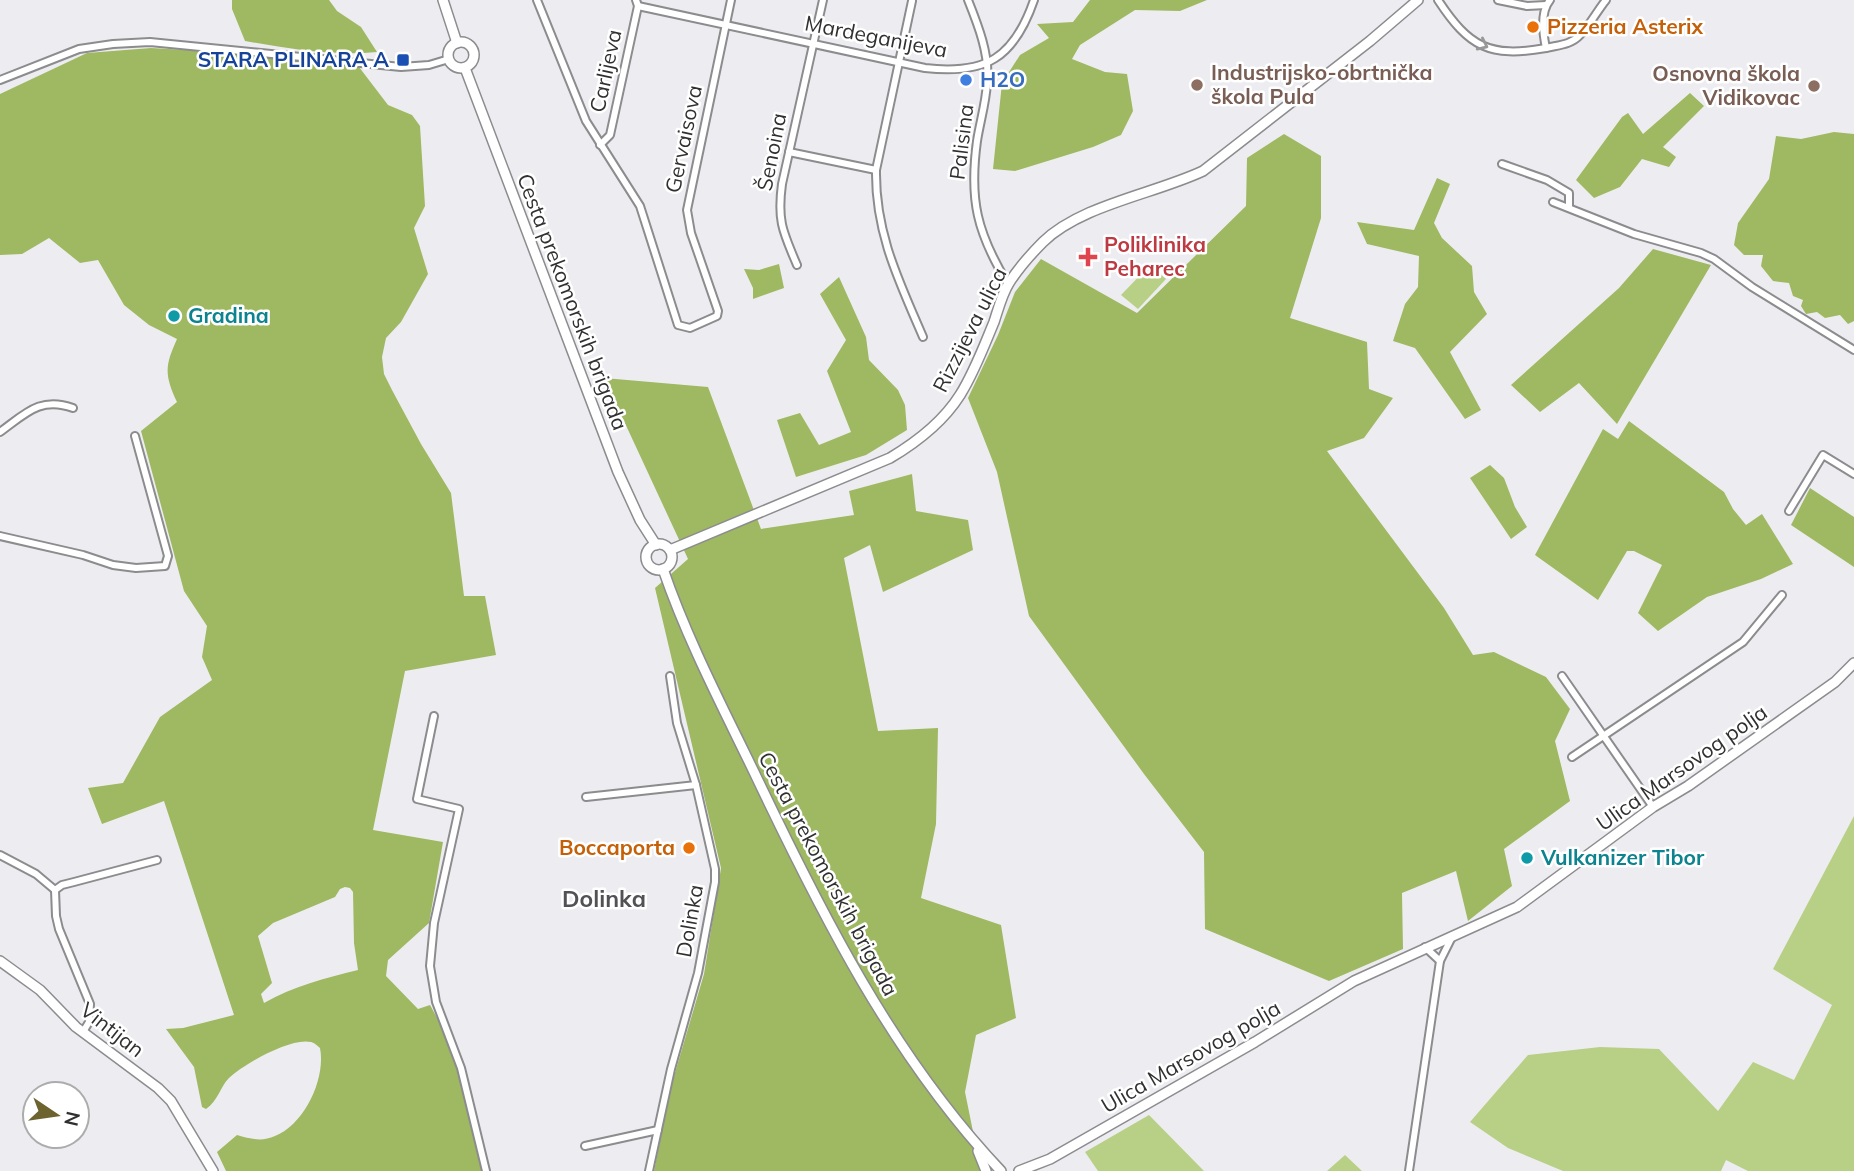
<svg xmlns="http://www.w3.org/2000/svg" width="1854" height="1171" viewBox="0 0 1854 1171" font-family="Mulish,sans-serif">
<style>
.green{fill:#b8d086}
.forest{fill:#9eb961;fill-rule:evenodd}
.lines{fill:none;stroke-linecap:round;stroke-linejoin:round}
.street-casing{stroke:#8c8c8f;stroke-width:10}
.secondary-casing{stroke:#8c8c8f;stroke-width:12}
.street{stroke:#fff;stroke-width:6}
.secondary{stroke:#fff;stroke-width:9}
.oneway{stroke:#989898}
.food-dot{fill:#e8710a;stroke:#fff;stroke-width:2.5}
.transit-dot{fill:#1a4fb4;stroke:#fff;stroke-width:2.5}
.shop-dot{fill:#3f7fe0;stroke:#fff;stroke-width:2.5}
.education-dot{fill:#8d6e63;stroke:#fff;stroke-width:2.5}
.health-dot{fill:#e0444e;stroke:#fff;stroke-width:2.5}
.culture-dot{fill:#0f9aa8;stroke:#fff;stroke-width:2.5}
.labels{text-anchor:middle;stroke-width:5;stroke-linejoin:round;paint-order:stroke}
.food-label{font-size:21px;font-weight:bold;fill:#c56008;stroke:#fff;text-anchor:start}
.street-label{font-size:21px;fill:#303031;stroke:#fff}
.transit-label{font-size:21px;font-weight:bold;fill:#164399;stroke:#fff;text-anchor:end}
.education-label{font-size:21px;font-weight:bold;fill:#785e54;stroke:#fff;text-anchor:start}
.shop-label{font-size:21px;font-weight:bold;fill:#366cbe;stroke:#fff;text-anchor:start}
.health-label{font-size:21px;font-weight:bold;fill:#be3a42;stroke:#fff;text-anchor:start}
.culture-label{font-size:21px;font-weight:bold;fill:#0d838f;stroke:#fff;text-anchor:start}
.neighbourhood-label{font-size:23px;font-weight:bold;fill:#525256;stroke:#fff}
</style>
<rect width="100%" height="100%" fill="#ededf1"/>
<!-- green -->
<g class="green">
<polygon points="1150,265 1166,279 1138,309 1121,295"/>
<polygon points="1854,816 1854,1171 1748,1171 1726,1160 1721,1171 1563,1171 1508,1148 1470,1122 1528,1055 1600,1047 1659,1049 1718,1111 1753,1062 1794,1080 1832,1005 1773,969"/>
<polygon points="1149,1115 1204,1171 1098,1171 1085,1152"/>
<polygon points="1345,1155 1362,1171 1327,1171"/>
</g>
<!-- forest -->
<g class="forest">
<path d="M232,0H329L337,11L361,27L377,52C332,56 289,49 245,41L232,9Z"/>
<polygon points="1090,0 1207,0 1180,11 1135,10 1080,45 1072,59 1105,72 1127,74 1133,111 1121,135 1093,147 1015,171 993,169 1002,83 1020,55 1049,38 1037,24 1073,22"/>
<path d="M151,48L222,52L359,67L388,105L412,115L420,126L425,206L414,228L428,274L401,322L386,338L382,357L384,374L392,390L421,444L451,493L464,596H485L496,655L405,671L373,830L443,842L429,923L388,960L386,976L418,1009L430,1005L450,1041L483,1171H226L217,1152L237,1135C251,1139 262,1142 275,1136C305,1124 326,1078 320,1048C318,1046 313,1042 311,1042C291,1037 244,1064 229,1078C220,1087 218,1101 206,1109L202,1107L194,1067L166,1029L183,1028L234,1015L164,801L102,824L88,788L123,783L160,717L212,680L202,657L207,626L184,591L141,431L177,402C164,374 165,366 177,339L149,325L124,305L98,260L80,263L49,238L22,254L0,255V94L87,53ZM345,887L350,888L353,892L354,943L358,970C325,978 294,986 264,1003L261,994L272,983L258,936L273,923L335,897L340,889Z"/>
<polygon points="1690,93 1704,106 1663,147 1676,157 1669,167 1642,159 1620,187 1594,198 1576,180 1622,117 1628,113 1643,134"/>
<polygon points="1834,132 1854,134 1854,321 1848,324 1840,315 1825,318 1817,312 1806,314 1801,306 1803,300 1793,296 1789,283 1773,281 1761,266 1763,255 1744,255 1734,245 1738,223 1769,179 1776,136 1801,139"/>
<polygon points="1284,134 1321,156 1321,218 1290,318 1367,342 1369,389 1393,398 1364,438 1327,451 1444,608 1473,655 1494,652 1546,677 1570,709 1555,741 1570,801 1504,849 1512,886 1468,921 1456,871 1402,893 1403,949 1329,981 1205,929 1204,852 1144,774 1029,616 997,472 968,398 998,335 1015,292 1041,259 1137,313 1246,206 1247,158"/>
<polygon points="1437,178 1450,184 1434,223 1442,238 1472,266 1474,292 1487,314 1450,352 1481,410 1465,419 1415,348 1393,341 1405,304 1418,287 1419,256 1367,244 1357,222 1414,230"/>
<polygon points="1653,249 1711,265 1617,424 1579,383 1540,412 1511,385 1619,288"/>
<polygon points="779,264 784,288 753,299 753,288 744,269 759,270"/>
<polygon points="839,277 866,337 869,360 898,390 905,405 907,430 866,455 796,477 777,420 800,413 819,445 851,432 827,371 846,340 820,294"/>
<polygon points="604,378 708,387 761,529 854,515 849,491 912,474 916,511 968,520 973,550 883,592 870,545 844,558 878,731 938,728 936,824 921,898 1001,925 1016,1018 976,1035 965,1092 981,1171 654,1171 670,1090 704,974 721,868 655,588 688,559"/>
<polygon points="1629,421 1724,492 1733,509 1746,525 1762,514 1793,564 1761,579 1707,597 1658,631 1638,613 1662,565 1634,551 1627,551 1598,600 1535,555 1603,429 1618,439"/>
<polygon points="1490,465 1504,478 1515,507 1527,527 1511,539 1470,478"/>
<polygon points="1810,488 1854,517 1854,567 1791,525"/>
</g>
<g class="lines">
<!-- street casing -->
<g class="street-casing">
<g id="street">
<polyline points="537,0 586,121 640,206 678,325 690,328 717,316 718,311 691,233 687,210 731,0"/>
<path d="M968,0C978,25 990,55 987,83C986,102 980,122 977,141C969,200 977,233 1008,284"/>
<path d="M1438,0C1469,47 1489,58 1546,48C1558,45 1571,45 1580,35C1590,25 1597,11 1606,0"/>
<polyline points="1498,0 1527,6 1546,5"/>
<path d="M912,1L876,170C875,233 899,281 923,337"/>
<path d="M638,6L925,68C986,75 1014,58 1034,0"/>
<path d="M1546,48C1543,34 1540,12 1550,0"/>
<polyline points="0,80 79,49 113,44 150,42 401,67 429,65 449,59"/>
<polyline points="600,145 610,135 638,6 636,0"/>
<polyline points="789,152 876,170"/>
<polyline points="1502,164 1547,180 1569,193 1569,207"/>
<polyline points="1553,202 1634,234 1701,253 1714,259 1752,287 1854,350"/>
<path d="M797,265C783,232 777,221 782,184L823,0"/>
<path d="M0,432C25,414 40,396 73,408"/>
<polyline points="1789,511 1823,455 1854,474"/>
<polyline points="0,536 83,555 113,565 136,568 165,566 168,556 135,436"/>
<polyline points="1562,676 1653,807"/>
<polyline points="434,716 417,799 459,809 434,923 430,966 436,1002 461,1068 486,1171"/>
<polyline points="1572,757 1743,642 1782,595"/>
<polyline points="586,797 696,785"/>
<polyline points="0,855 36,874 55,890"/>
<polyline points="55,890 56,916 59,929 90,1004 89,1022 83,1032"/>
<polyline points="55,890 62,885 74,882 157,860"/>
<polyline points="1440,961 1452,937"/>
<polyline points="585,1146 658,1130"/>
<polyline points="649,1171 671,1069 698,973 715,882 715,869 696,785 677,723 670,676"/>
<polyline points="1409,1171 1440,961 1425,947"/>
</g>
</g>
<!-- secondary casing -->
<g class="secondary-casing">
<g id="secondary">
<polyline points="443,0 457,43"/>
<circle cx="461" cy="55" r="13"/>
<polyline points="465,68 618,472 640,520 656,545"/>
<circle cx="659" cy="557" r="13"/>
<path d="M670,550L890,458C917,442 943,422 960,395C974,373 984,346 994,322C998,310 1002,294 1009,283C1018,269 1032,253 1043,242C1081,205 1154,194 1203,171L1370,41L1418,0"/>
<path d="M663,569C687,639 722,706 754,772C821,913 893,1057 1001,1171"/>
<polyline points="0,961 40,990 76,1027 158,1088 171,1101 213,1171"/>
<polyline points="978,1151 986,1171"/>
<polyline points="1019,1171 1050,1159 1255,1042 1354,981 1517,907 1653,807 1688,786 1835,682 1854,663"/>
</g>
</g>
<!-- street -->
<use href="#street" class="street"/>
<!-- secondary -->
<use href="#secondary" class="secondary"/>
</g>
<!-- one-way arrows -->
<defs><path id="oneway-chevron" d="M-2-3.5L2.5 0L-2 3.5" fill="none" stroke-width="1.6" stroke-linecap="round" stroke-linejoin="round" transform="scale(1.75)"/></defs>
<use class="oneway" href="#oneway-chevron" transform="translate(1483 45) rotate(25)"/>
<!-- markers -->
<g class="food-dot">
<circle cx="1533" cy="27" r="7"/>
<circle cx="689" cy="848" r="7"/>
</g>
<rect class="transit-dot" x="396" y="53" width="14" height="14" rx="3.5"/>
<circle class="shop-dot" cx="966" cy="80" r="7"/>
<g class="education-dot">
<circle cx="1197" cy="85" r="7"/>
<circle cx="1814" cy="86" r="7"/>
</g>
<path class="health-dot" d="M1084.5 246.5h7v7h7v7h-7v7h-7v-7h-7v-7h7z"/>
<g class="culture-dot">
<circle cx="174" cy="316" r="7"/>
<circle cx="1527" cy="858" r="7"/>
</g>
<g class="labels">
<!-- food labels -->
<g class="food-label">
<text x="1547" y="34">Pizzeria Asterix</text>
<text x="675" y="855" text-anchor="end">Boccaporta</text>
</g>
<!-- street labels -->
<g class="street-label">
<text transform="translate(876 37) rotate(11)" y="7">Mardeganijeva</text>
<text transform="translate(606 71) rotate(-78)" y="7">Carlijeva</text>
<text transform="translate(684 139) rotate(-78)" y="7">Gervaisova</text>
<text transform="translate(962 142) rotate(-83)" y="7">Palisina</text>
<text transform="translate(772 152) rotate(-79)" y="7">Šenoina</text>
<text transform="translate(572 302) rotate(69)" y="7">Cesta prekomorskih brigada</text>
<text transform="translate(970 330) rotate(-63)" y="7">Rizzijeva ulica</text>
<text transform="translate(1682 768) rotate(-35)" y="7">Ulica Marsovog polja</text>
<text transform="translate(828 874) rotate(62)" y="7">Cesta prekomorskih brigada</text>
<text transform="translate(690 921) rotate(-80)" y="7">Dolinka</text>
<text transform="translate(112 1030) rotate(38)" y="7">Vintijan</text>
<text transform="translate(1191 1057) rotate(-30)" y="7">Ulica Marsovog polja</text>
</g>
<!-- transit labels -->
<g class="transit-label">
<text x="389" y="67">STARA PLINARA A</text>
</g>
<!-- education labels -->
<g class="education-label">
<text x="1211" y="80">Industrijsko-obrtnička<tspan x="1211" dy="24">škola Pula</tspan></text>
<text x="1800" y="81" text-anchor="end">Osnovna škola<tspan x="1800" dy="24">Vidikovac</tspan></text>
</g>
<!-- shop labels -->
<g class="shop-label">
<text x="980" y="87">H2O</text>
</g>
<!-- health labels -->
<g class="health-label">
<text x="1104" y="252">Poliklinika<tspan x="1104" dy="24">Peharec</tspan></text>
</g>
<!-- culture labels -->
<g class="culture-label">
<text x="188" y="323">Gradina</text>
<text x="1541" y="865">Vulkanizer Tibor</text>
</g>
<!-- neighbourhood labels -->
<g class="neighbourhood-label">
<text x="604" y="907">Dolinka</text>
</g>
</g>
<!-- north arrow -->
<g transform="translate(56 1115) rotate(103)"><circle r="33" fill="#ffffff" stroke="#acacad" stroke-width="2"/>
<path d="M0-5L12 26L0 18L-12 26Z" fill="#6d632f"/>
<text y="-10" font-size="19" font-weight="bold" text-anchor="middle" fill="#303031">N</text>
</g>
</svg>
